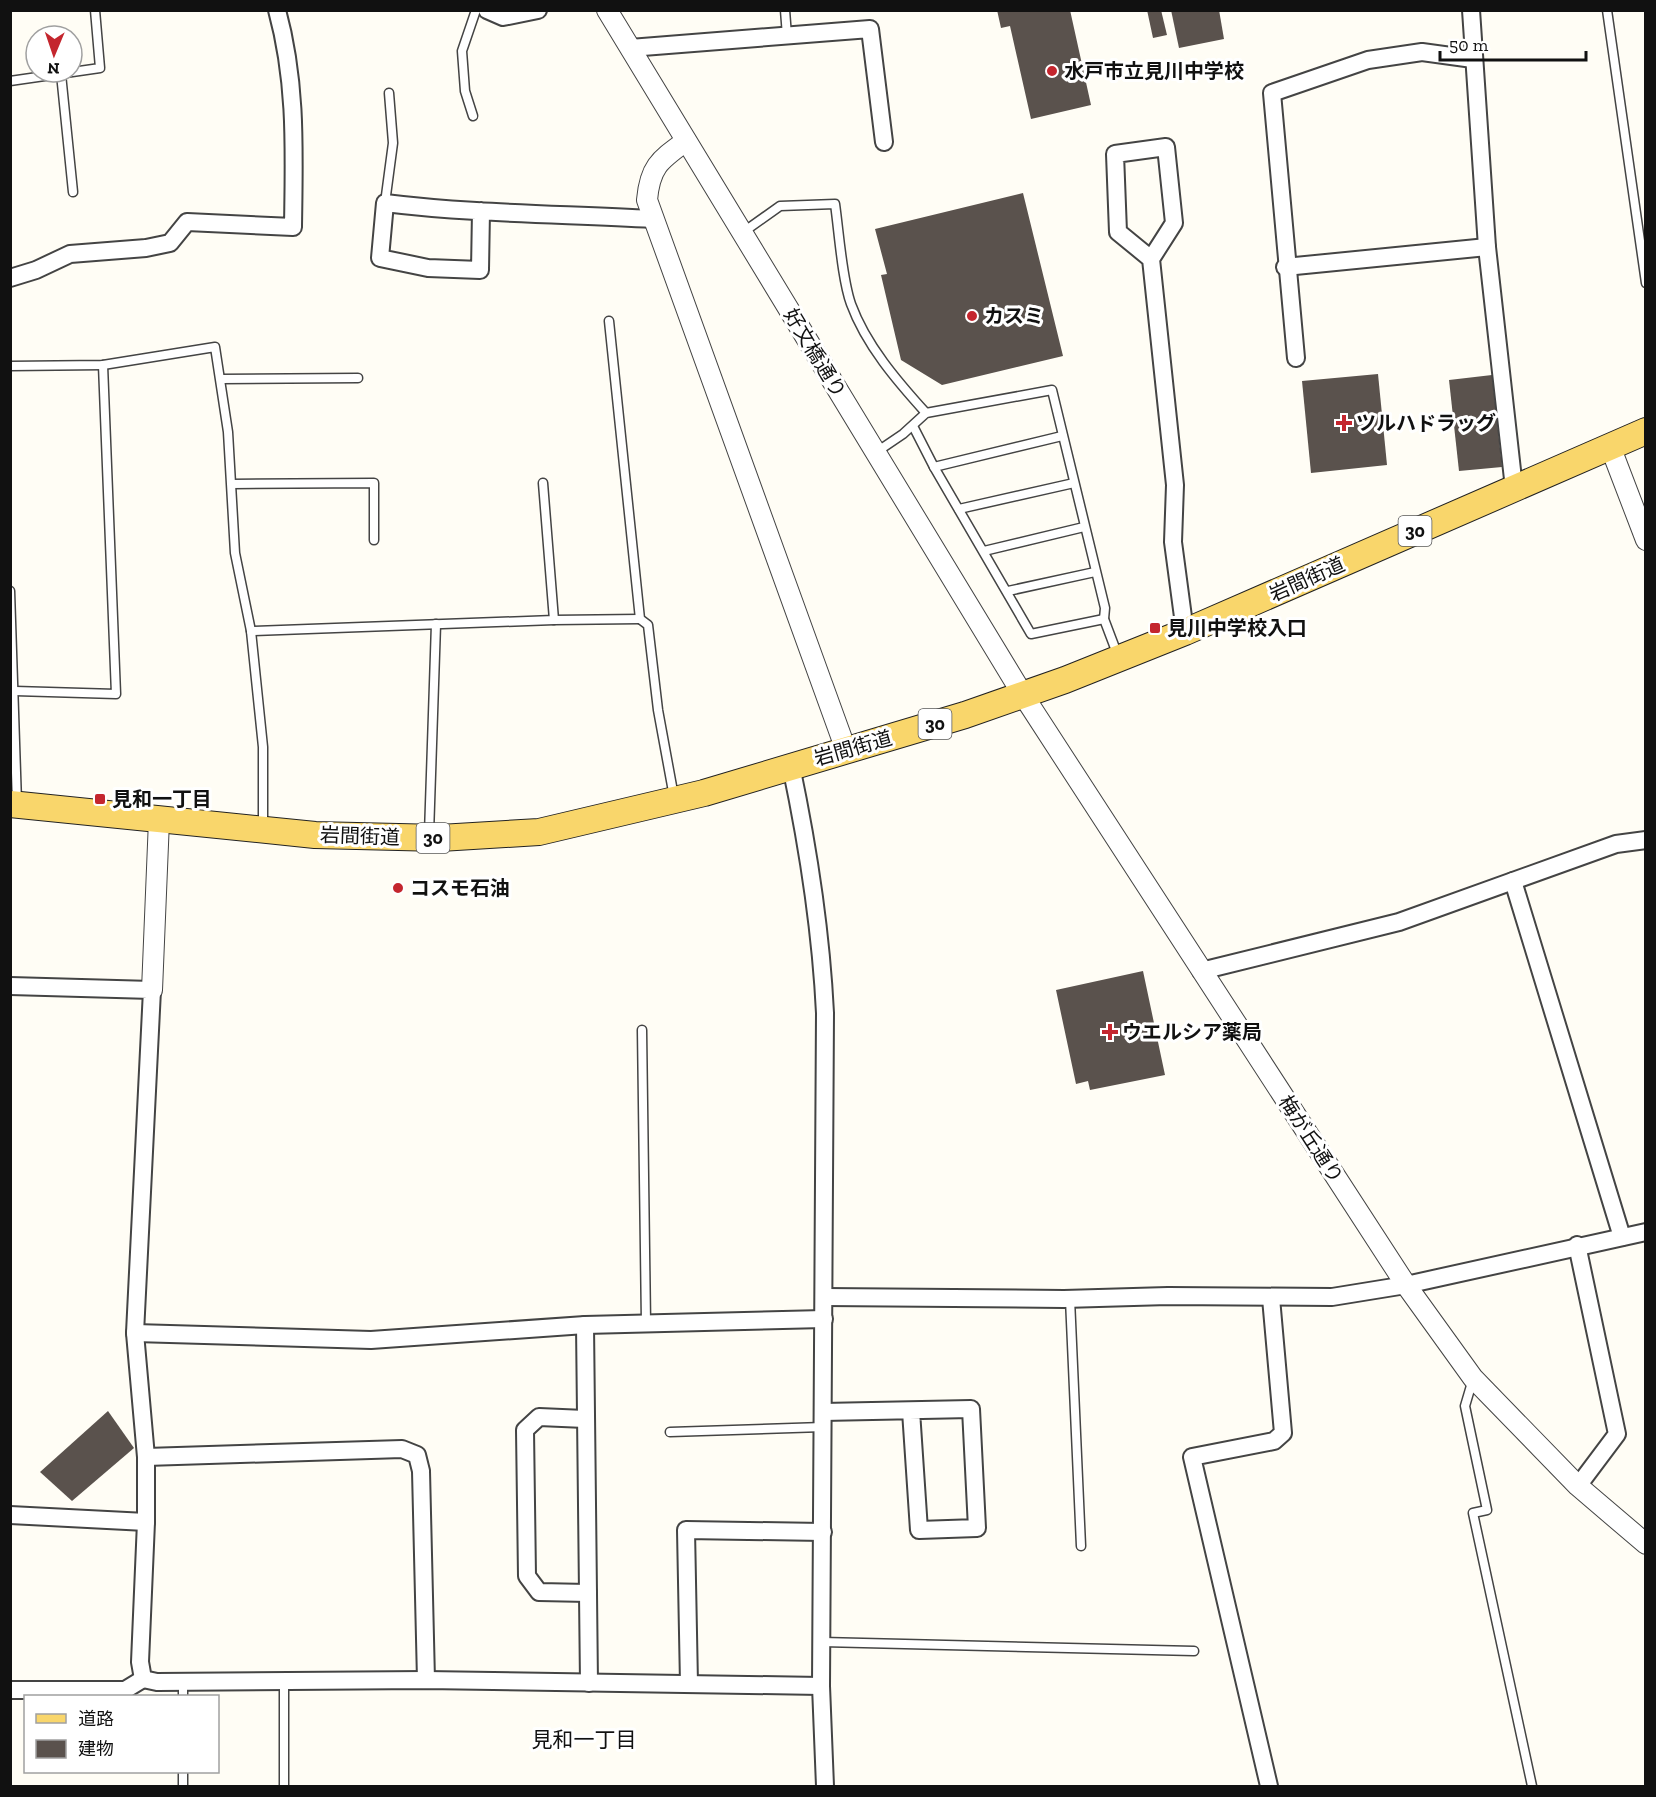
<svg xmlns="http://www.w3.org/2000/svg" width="1656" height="1797" viewBox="0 0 1656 1797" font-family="'Zilla Slab','Noto Sans JP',serif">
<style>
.building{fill:#5a524d}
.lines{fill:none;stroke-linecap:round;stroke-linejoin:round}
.service-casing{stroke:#444;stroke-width:11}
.minor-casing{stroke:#444;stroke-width:20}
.tertiary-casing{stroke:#444;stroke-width:22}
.primary-casing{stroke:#222;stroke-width:28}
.service{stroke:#fff;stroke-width:8}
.minor{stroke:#fff;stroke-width:16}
.tertiary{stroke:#fff;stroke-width:20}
.primary{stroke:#f9d66b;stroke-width:26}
.poi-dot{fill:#c4262e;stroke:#fff;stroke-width:2}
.labels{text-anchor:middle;stroke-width:6;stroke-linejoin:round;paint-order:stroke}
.shield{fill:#fff;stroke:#585858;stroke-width:1.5}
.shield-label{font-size:18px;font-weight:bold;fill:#111}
.poi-label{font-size:20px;font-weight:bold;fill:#111;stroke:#fff;text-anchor:start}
.street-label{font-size:20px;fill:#111;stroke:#fff}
.neighbourhood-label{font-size:21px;fill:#111;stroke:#fff}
</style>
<rect width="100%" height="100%" fill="#fffdf5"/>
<!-- building -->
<g class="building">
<polygon points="997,10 1070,10 1091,105 1031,119 1010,26 1001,28"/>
<polygon points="1147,10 1161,10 1167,35 1153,38"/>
<polygon points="1171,10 1219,10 1224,39 1179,48"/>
<polygon points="1023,193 1063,356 942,385 901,360 881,275 887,274 875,229"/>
<polygon points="1378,374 1387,465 1311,473 1302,381"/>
<polygon points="1492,375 1502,467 1459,471 1449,380"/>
<polygon points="1143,971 1165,1075 1090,1090 1088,1081 1076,1084 1056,990"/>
<polygon points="108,1411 134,1448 72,1501 40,1472"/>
</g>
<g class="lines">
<!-- service casing -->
<g class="service-casing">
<g id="service">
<polyline points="785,10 787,36"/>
<polyline points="1607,10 1646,283"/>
<polyline points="61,74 73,192"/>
<polyline points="10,81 100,68 95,10"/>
<polyline points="473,116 465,91 462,51 476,10"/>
<polyline points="385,203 393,143 389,93"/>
<path d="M742,233L780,206L835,204C839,232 842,279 851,304C866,345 897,381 926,413"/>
<polyline points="609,321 640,619 648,625 658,710 674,797"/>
<polyline points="10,366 103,365 215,347 228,432 235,553 251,631 263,747 263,827"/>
<polyline points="221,379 358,378"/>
<polyline points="913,426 934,467 1031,634 1104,619"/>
<polyline points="875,453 903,434 926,413 1052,390 1105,608 1104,619 1118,656"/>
<polyline points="934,467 1062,436"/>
<polyline points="232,484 374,483 374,540"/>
<polyline points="959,509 1074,483"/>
<polyline points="984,551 1084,527"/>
<polyline points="10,591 17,803"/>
<polyline points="1008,591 1095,572"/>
<polyline points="554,620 640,619"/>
<polyline points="251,631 554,620 543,483"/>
<polyline points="15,691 116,694 103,365"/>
<polyline points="429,834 436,624"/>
<polyline points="642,1030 646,1323"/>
<polyline points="1070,1299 1081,1546"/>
<polyline points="1473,1379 1465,1406 1487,1510 1473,1513 1532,1786"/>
<polyline points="670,1432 823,1427"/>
<polyline points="822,1642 1194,1651"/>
<polyline points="183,1682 183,1696"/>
<polyline points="183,1772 183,1786"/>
<polyline points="284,1786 284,1681"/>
</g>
</g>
<!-- minor casing -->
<g class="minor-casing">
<g id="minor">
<polyline points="487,10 503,17 538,10"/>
<polyline points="1471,10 1487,247 1514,488"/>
<polyline points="630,48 870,29 884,142"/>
<path d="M481,211L480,270L428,268L380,258L385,203C473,214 563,214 652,219"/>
<polyline points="1151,259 1118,232 1115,154 1166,147 1174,223 1151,259 1175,485 1173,542 1185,632"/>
<polyline points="1285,267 1487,247"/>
<path d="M10,278L36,270L70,254L146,248L170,243L187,222L293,227C294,152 297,83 277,10"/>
<polyline points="1296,358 1272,93 1368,60 1422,52 1473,59"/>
<path d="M791,766C808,847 821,931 825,1013L821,1686L825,1786"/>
<polyline points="1513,881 1622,1237"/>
<polyline points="1201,971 1399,922 1616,844 1646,840"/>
<polyline points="10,986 152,990 135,1333 146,1457 146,1522 140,1662 143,1679 157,1682 426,1680 821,1686"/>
<polyline points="1577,1245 1617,1434 1578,1486"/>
<polyline points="824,1297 1064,1299 1168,1296 1332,1297 1406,1285 1646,1232"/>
<polyline points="585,1325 589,1683"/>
<polyline points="135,1333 371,1340 585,1325 824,1319"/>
<polyline points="823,1412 971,1409 977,1528 919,1530 911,1411"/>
<polyline points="585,1419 539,1417 525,1430 527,1576 539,1592 588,1593"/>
<polyline points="146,1457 402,1449 417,1455 421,1471 426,1680"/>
<polyline points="10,1515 146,1522"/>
<polyline points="689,1684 686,1530 823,1532"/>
<polyline points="10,1690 125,1690 143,1679"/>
<polyline points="1269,1786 1192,1457 1274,1441 1283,1433 1271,1298"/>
</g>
</g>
<!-- tertiary casing -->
<g class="tertiary-casing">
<g id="tertiary">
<polyline points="607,10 1023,695 1406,1285 1473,1378 1578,1486 1646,1544"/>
<path d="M686,141C660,160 650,166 647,200L846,750"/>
<polyline points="1610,446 1646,540"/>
<polyline points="152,990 159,820"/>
</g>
</g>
<!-- primary casing -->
<g class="primary-casing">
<polyline id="primary" points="10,804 315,835 440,838 539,832 704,793 965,715 1065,680 1185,632 1646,431"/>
</g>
<!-- service -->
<use href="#service" class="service"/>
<!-- minor -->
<use href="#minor" class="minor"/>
<!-- tertiary -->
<use href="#tertiary" class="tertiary"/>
<!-- primary -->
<use href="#primary" class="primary"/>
</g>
<!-- markers -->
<g class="poi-dot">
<circle cx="1052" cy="71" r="6"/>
<circle cx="972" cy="316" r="6"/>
<path d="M1341 414h6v6h6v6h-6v6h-6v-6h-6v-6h6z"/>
<rect x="1149" y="622" width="12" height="12" rx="3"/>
<rect x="94" y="793" width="12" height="12" rx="3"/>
<circle cx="398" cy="888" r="6"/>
<path d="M1107 1023h6v6h6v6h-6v6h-6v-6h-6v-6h6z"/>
</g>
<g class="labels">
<!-- shield labels -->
<g class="shield">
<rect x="1398.5" y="516" width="33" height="30" rx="4.5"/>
<rect x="918.5" y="709" width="33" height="30" rx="4.5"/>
<rect x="416.5" y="823" width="33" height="30" rx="4.5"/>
</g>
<g class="shield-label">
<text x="1415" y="537">30</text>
<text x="935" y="730">30</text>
<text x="433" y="844">30</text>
</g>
<!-- poi labels -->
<g class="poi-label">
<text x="1064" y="78">水戸市立見川中学校</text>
<text x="984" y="323">カスミ</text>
<text x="1356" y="430">ツルハドラッグ</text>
<text x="1167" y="635">見川中学校入口</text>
<text x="112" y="806">見和一丁目</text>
<text x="410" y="895">コスモ石油</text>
<text x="1122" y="1039">ウエルシア薬局</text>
</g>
<!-- street labels -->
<g class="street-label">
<text transform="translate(815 353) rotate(59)" y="7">好文橋通り</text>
<text transform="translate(1307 579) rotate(-24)" y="7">岩間街道</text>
<text transform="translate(853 748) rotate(-16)" y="7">岩間街道</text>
<text transform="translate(360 836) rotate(2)" y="7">岩間街道</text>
<text transform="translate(1311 1139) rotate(57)" y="7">梅が丘通り</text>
</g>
<!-- neighbourhood labels -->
<g class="neighbourhood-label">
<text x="584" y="1747">見和一丁目</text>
</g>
</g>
<!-- border -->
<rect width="1656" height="1797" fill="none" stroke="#111111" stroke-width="24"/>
<!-- legend -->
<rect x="24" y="1695" width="195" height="78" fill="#ffffff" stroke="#a0a0a0" stroke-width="1.5"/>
<rect x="36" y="1714" width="30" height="9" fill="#f9d66b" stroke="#a0a0a0" stroke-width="1.5"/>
<text x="78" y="1725" font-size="18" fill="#111111">道路</text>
<rect x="36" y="1740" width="30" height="18" fill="#5a524d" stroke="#a0a0a0" stroke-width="1.5"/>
<text x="78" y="1755" font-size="18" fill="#111111">建物</text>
<!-- north arrow -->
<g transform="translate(54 54) rotate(182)"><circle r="28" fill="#ffffff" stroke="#a0a0a0" stroke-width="1.5"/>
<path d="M0-4.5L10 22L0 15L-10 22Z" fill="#c4262e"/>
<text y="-9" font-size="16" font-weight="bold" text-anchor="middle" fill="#111111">N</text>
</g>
<!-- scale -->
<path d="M1440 51v9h146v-9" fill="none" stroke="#111111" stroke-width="3"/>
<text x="1449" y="51" font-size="18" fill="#111111" stroke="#ffffff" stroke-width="4.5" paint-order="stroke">50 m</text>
</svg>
